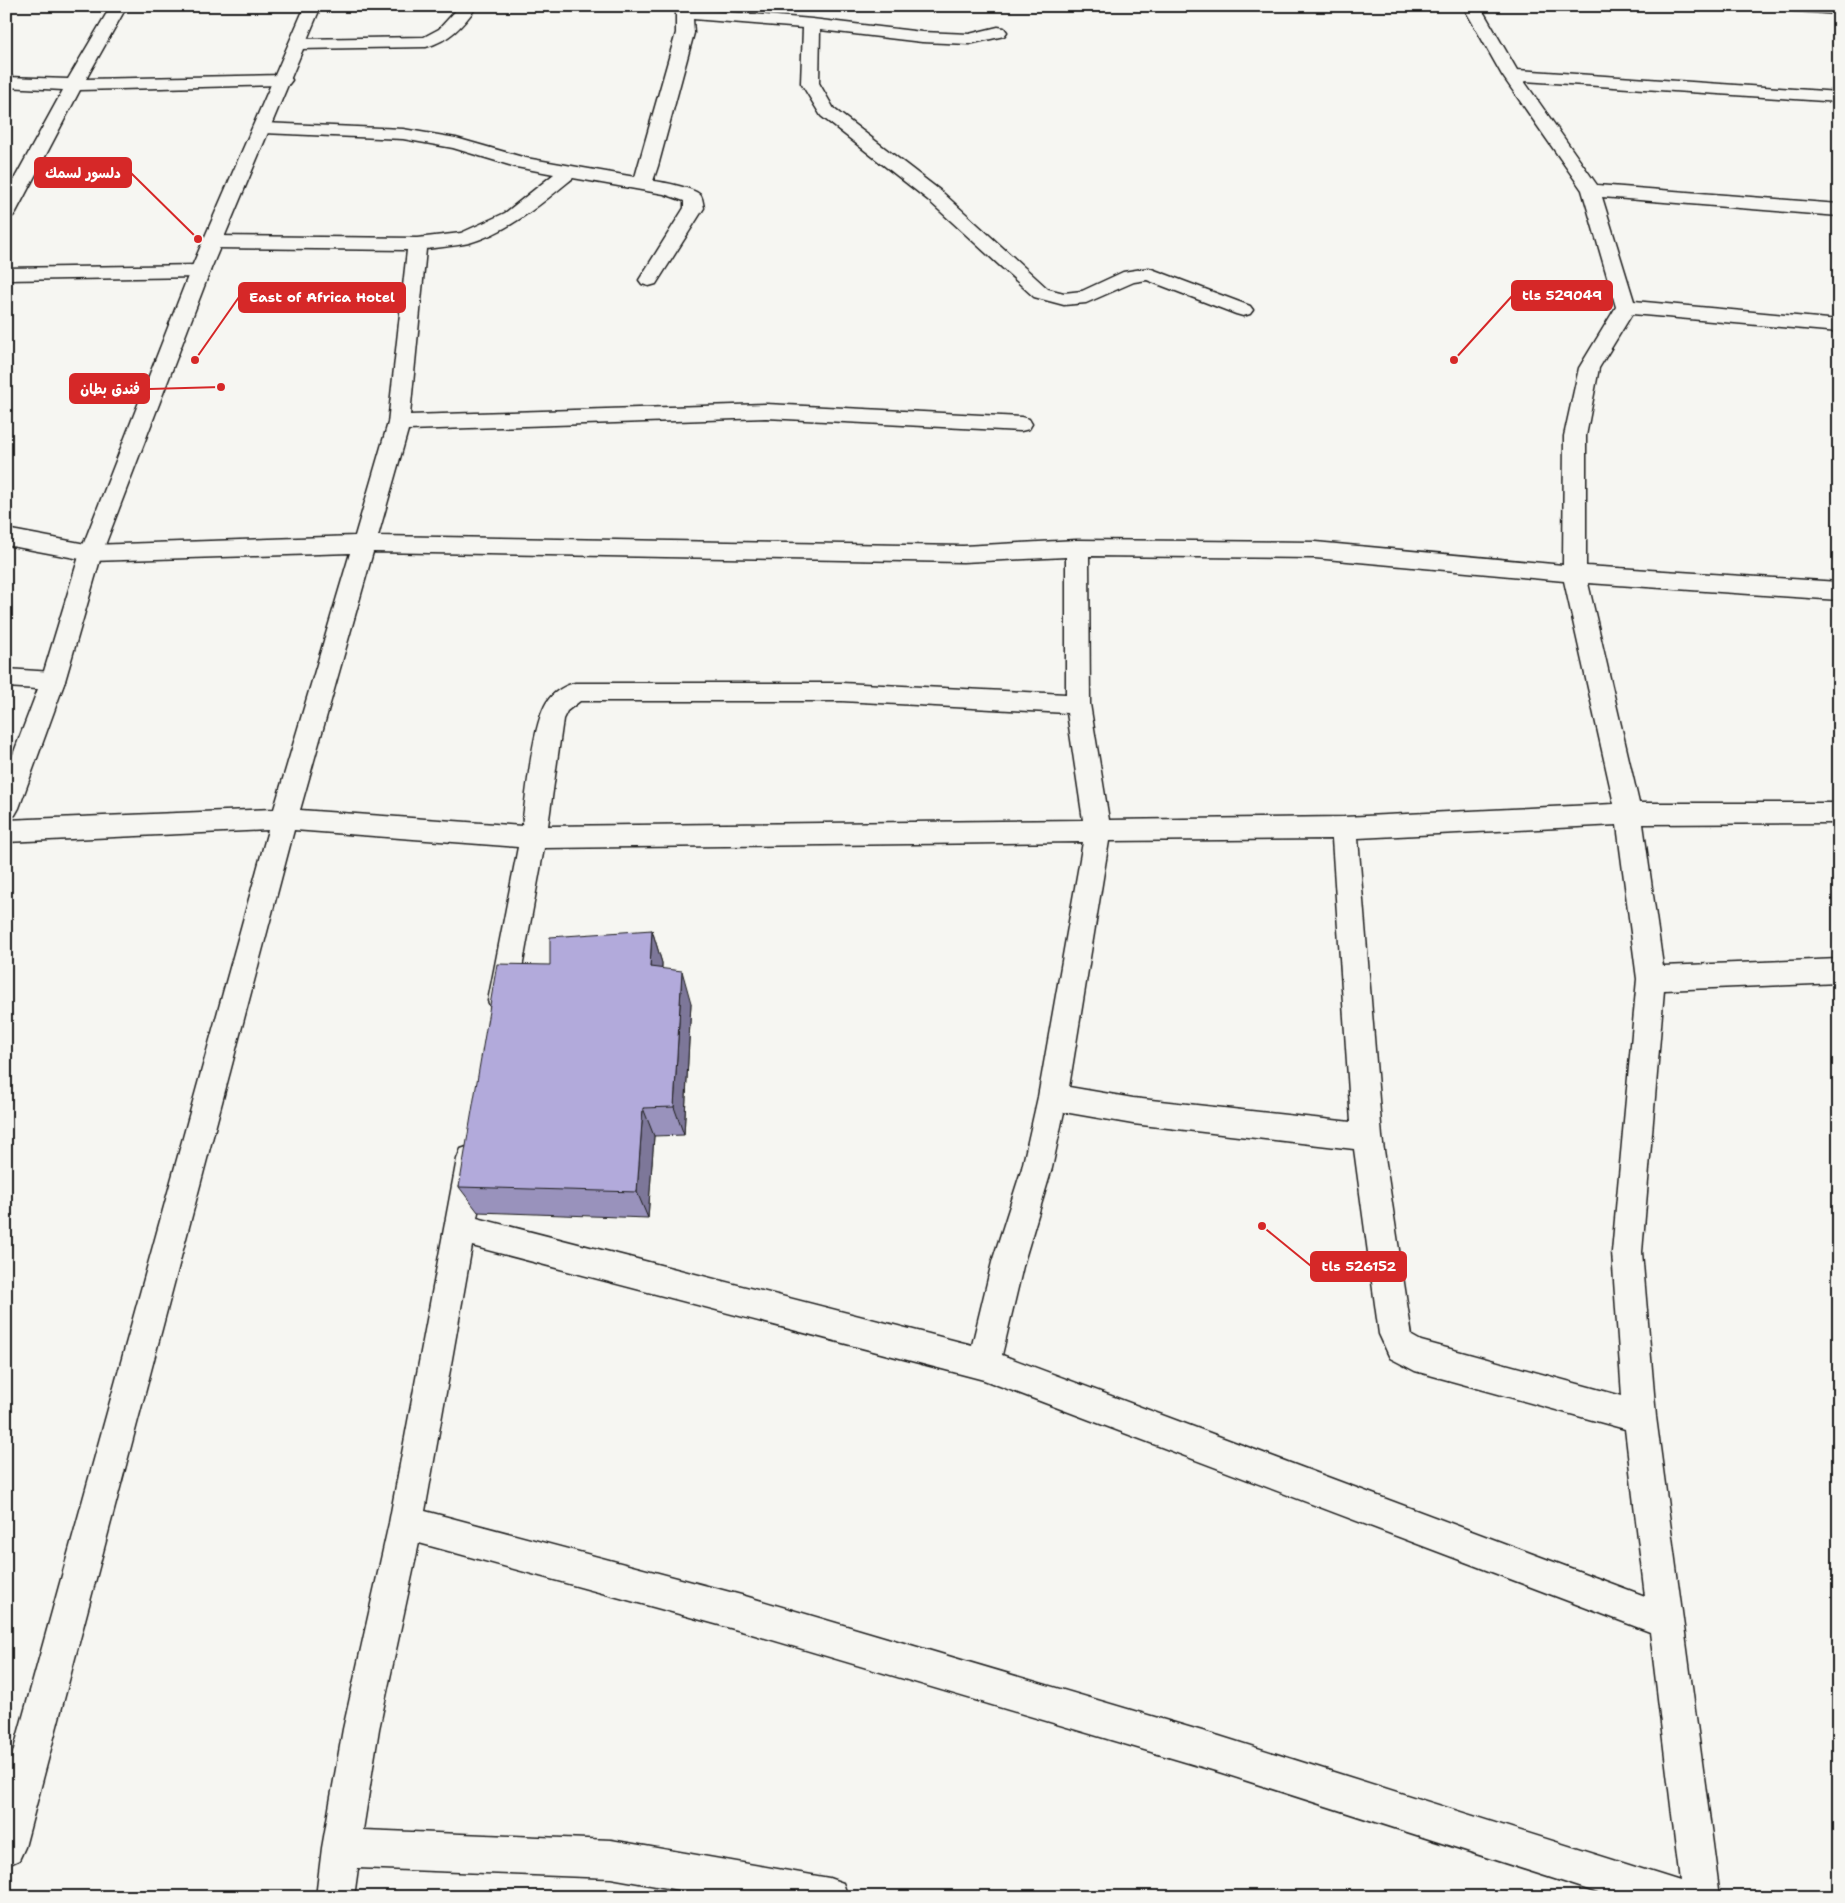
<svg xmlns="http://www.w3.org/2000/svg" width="1845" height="1903" viewBox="0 0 1845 1903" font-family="'Shantell Sans','Playpen Sans Arabic',sans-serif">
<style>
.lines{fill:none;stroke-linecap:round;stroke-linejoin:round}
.minor-casing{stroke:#1c1c1c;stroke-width:3}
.major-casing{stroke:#1c1c1c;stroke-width:3}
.minor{fill:#f6f6f2;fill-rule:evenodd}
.major{fill:#f6f6f2;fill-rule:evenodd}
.wall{fill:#9992bc;stroke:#1c1c1c}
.shaded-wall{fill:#7d7799;stroke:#1c1c1c}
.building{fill:#b2aadb;stroke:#1c1c1c}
.leader{fill:none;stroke:#d62828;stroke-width:2}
.callout-dot{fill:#d62828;stroke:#f6f6f2;stroke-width:2}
.callout{fill:#d62828;stroke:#d62828;stroke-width:2}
.callout-label{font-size:14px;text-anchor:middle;font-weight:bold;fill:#fff}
</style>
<rect width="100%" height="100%" fill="#f6f6f2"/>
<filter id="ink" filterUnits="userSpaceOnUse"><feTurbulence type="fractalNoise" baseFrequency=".02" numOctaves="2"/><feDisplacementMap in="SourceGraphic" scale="10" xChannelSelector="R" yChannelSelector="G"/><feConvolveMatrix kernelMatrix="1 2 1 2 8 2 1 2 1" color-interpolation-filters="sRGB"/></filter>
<g filter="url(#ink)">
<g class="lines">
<!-- minor casing -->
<g class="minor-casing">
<g id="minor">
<polygon points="111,6 127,6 86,79 283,75 289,76 292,80 289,84 283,85 80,90 16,212 13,216 6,218 6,194 63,90 6,87 6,77 68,79"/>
<path d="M460,6H477C464,25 449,41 426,47L298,49L292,48L289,44L292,40L298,39L424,37L439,29Z"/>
<path d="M676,6H692V9L812,19L922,32L969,34L998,27L1004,28L1007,32L1004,36L969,44L922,42L820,30L819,83L834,109L942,192L1048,289L1064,293L1082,291L1123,272L1149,268L1250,306L1253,310L1250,314L1243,316L1236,314L1147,280L1134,282L1086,303L1064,305L1034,297L928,200L821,116L801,83L803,28L693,19L694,33L658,166L653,181C663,182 696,188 701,196C703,200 703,204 704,208L656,284L649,286L642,284L639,280L684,208V201L664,194L573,178C541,204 510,231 469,243C455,246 440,247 426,249L410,415L766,404L1021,417L1029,419L1032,424L1029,429L1021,431L766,418L408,430L378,536L963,546L1077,540L1315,542L1563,565L1564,436L1579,368L1616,307L1582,190L1502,75L1463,6H1480L1517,70L1839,92V102L1524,81L1597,185L1839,204V216L1602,197L1634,301L1839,320V332L1632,314L1599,368L1586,436V566L1839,582V600L1588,583L1639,803H1839V823L1643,824L1663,966L1839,959V983L1664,990L1642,1252L1656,1417L1720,1897H1611L1219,1772L745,1632L419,1543L379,1729L363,1830L611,1840L829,1878L843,1883L848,1897H718L611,1878L358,1868L354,1897H316L322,1848L343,1729L389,1523L457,1159L461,1149L472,1145L483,1149L487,1159L477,1218L972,1345L992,1262L1022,1168L1038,1097L1083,842L544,848L516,1001L512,1010L502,1013L492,1010L488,1001L518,847L294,830L25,1847L19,1860L6,1866V1778L268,830L6,842V820L274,809L350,553L91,561L6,545V529L91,545L355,536L388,423L407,250L214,248L207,246L204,242L207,238L214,236L417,238L461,233L505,213L554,174L516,167L453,148L403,139L263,133L257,132L254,128L257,124L263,123L403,129L456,138L526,158L635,177L676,33ZM373,552L963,562L1066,557V694L842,683H575C566,685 555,691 549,699C533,718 526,797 522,826L300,810ZM1089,556L1315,558L1564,581L1614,804L1344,817L1109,820L1090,704ZM580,701H842L1067,713L1083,820L548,826L563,719L567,711ZM1617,825L1637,979L1612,1252L1622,1396L1421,1341L1412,1336L1382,1137L1358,838ZM1332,839L1351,1122L1133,1098L1069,1087L1109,841ZM1064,1112L1133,1124L1354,1149L1379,1334L1390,1358L1415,1371L1625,1429L1645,1596L1002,1355L1024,1262L1052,1168ZM472,1246L984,1380L1650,1632L1680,1881L1219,1736L745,1596L425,1511Z"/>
<polygon points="1787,6 1839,6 1839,14 1795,11 1789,10"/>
<polygon points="200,265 207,267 210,271 207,275 200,277 6,280 6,268"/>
<polygon points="6,669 53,672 62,674 65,681 62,688 53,690 6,687"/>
</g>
</g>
<!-- major casing -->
<g class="major-casing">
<polygon id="major" points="305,6 321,6 210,271 102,553 65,681 19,808 15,815 6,818 6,773 41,681 80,553 190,271"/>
</g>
<!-- minor -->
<use href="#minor" class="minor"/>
<!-- major -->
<use href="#major" class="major"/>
</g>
<!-- wall -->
<polygon class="wall" points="652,930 662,963 662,969 691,1003 684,1135 654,1136 648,1218 478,1212 459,1187 550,965"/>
<!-- shaded-wall -->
<g class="shaded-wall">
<polygon points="652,930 662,963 660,999 650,967"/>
<polygon points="682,971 691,1003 684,1135 674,1107"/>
<polygon points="643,1108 654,1136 648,1218 637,1192"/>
</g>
<!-- building -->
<polygon class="building" points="652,930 650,967 682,971 674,1107 643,1108 637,1192 459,1187 497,964 550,965 550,937"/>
</g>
<!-- callouts -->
<path class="leader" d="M198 239L131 173M1454 360L1512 296M195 360L239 297M221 387L149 389M1262 1226L1311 1266"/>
<g class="callout-dot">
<circle cx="198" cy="239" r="5"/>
<circle cx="1454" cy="360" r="5"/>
<circle cx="195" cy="360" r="5"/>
<circle cx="221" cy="387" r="5"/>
<circle cx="1262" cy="1226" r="5"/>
</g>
<g class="callout">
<rect x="35" y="158" width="96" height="29" rx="5"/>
<rect x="1512" y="281" width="100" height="29" rx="5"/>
<rect x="239" y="283" width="166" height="29" rx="5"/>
<rect x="70" y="374" width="79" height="29" rx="5"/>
<rect x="1311" y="1252" width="95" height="29" rx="5"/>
</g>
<g class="callout-label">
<text x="83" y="178">دلسور لسمك</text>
<text x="1562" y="300">tls 529049</text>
<text x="322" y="302">East of Africa Hotel</text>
<text x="110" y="394">فندق بطان</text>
<text x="1359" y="1271">tls 526152</text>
</g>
<!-- margin -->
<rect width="1845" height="1903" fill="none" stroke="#f6f6f2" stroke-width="25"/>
<rect x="12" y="12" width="1820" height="1878" fill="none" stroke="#1c1c1c" stroke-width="2" filter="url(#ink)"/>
</svg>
